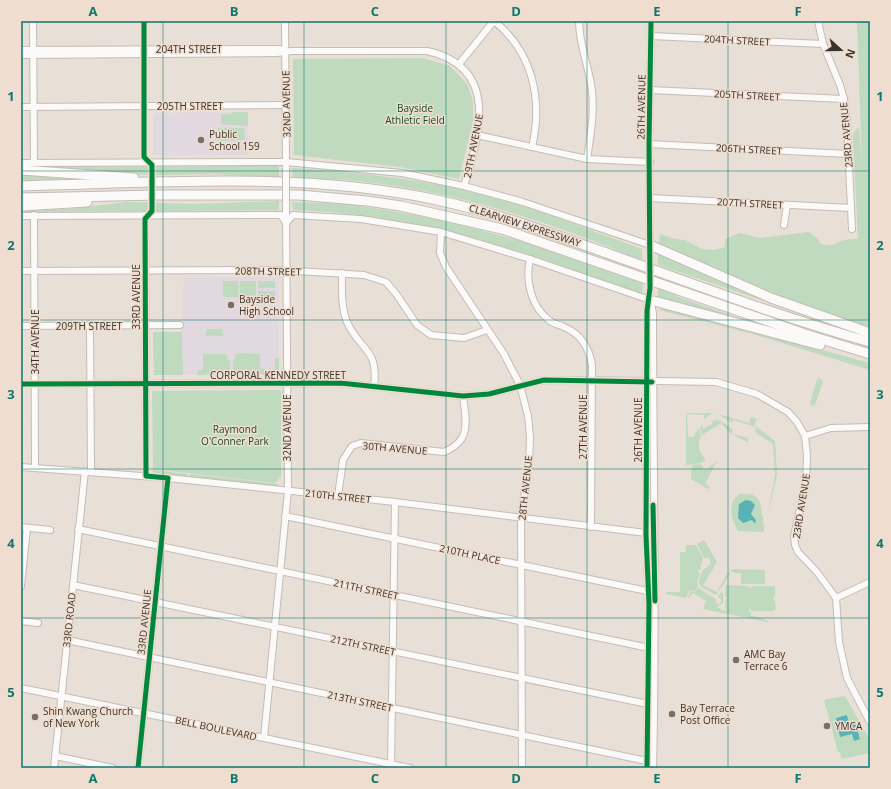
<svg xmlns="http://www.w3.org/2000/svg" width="891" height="789" viewBox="0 0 891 789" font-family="'Open Sans',sans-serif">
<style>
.education{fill:#e1d8e0}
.green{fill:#bfdabe}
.water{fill:#59b2b6}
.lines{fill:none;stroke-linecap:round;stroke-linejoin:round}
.minor-casing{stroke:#c4bcb6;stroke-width:8}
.highway-casing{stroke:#c4bcb6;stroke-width:11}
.minor{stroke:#fcfaf9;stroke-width:6}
.highway{stroke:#fcfaf9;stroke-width:9}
.minor-bridge-casing{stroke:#c4bcb6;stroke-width:8;stroke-linecap:butt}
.minor-bridge{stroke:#fcfaf9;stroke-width:6}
.cycleway-casing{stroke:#efdecf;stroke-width:8}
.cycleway{stroke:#00873e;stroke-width:5}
.grid{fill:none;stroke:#0f766e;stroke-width:1;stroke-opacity:0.55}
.poi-dot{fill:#776f68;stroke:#efdecf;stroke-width:1.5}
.labels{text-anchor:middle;stroke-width:3;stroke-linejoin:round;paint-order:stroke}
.street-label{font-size:10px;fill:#3a332d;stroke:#efdecf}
.park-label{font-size:10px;fill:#144a28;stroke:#efdecf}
.poi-label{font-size:10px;fill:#3a332d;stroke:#efdecf;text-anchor:start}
.neatline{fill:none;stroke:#0f766e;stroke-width:1.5}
.grid-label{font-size:13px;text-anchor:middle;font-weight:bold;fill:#0f766e}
</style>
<rect width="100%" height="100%" fill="#e8dfd6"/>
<!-- education -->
<g class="education">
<polygon points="248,112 248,155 153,155 153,113"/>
<polygon points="184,277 279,277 279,374 154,375 153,332 182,332"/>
</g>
<!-- green -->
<g class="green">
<path d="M857,21H870V331L830,317L658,248L660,234L675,239L685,240L702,249L715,250L725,247V239L740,233L760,238L809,232L817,238L821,244C837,247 832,244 844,240C848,239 854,239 858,239L853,137L854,132L859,127L862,164Z"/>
<polygon points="422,58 450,66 467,84 473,101 473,121 459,179 400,167 294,155 293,59"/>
<polygon points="233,112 248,112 248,126 221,124 221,114 232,114"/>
<polygon points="218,128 244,128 245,140 218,141"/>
<polygon points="279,166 279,178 213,174 164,175 119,174 21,167"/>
<path d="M292,168C354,172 415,178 476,193C532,207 587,229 642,249V261C553,222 457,192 359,181C337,179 315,179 293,178Z"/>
<polygon points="21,174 93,179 21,180"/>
<polygon points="279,201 279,210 21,212 21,210 69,209 127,202 194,204"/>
<path d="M292,202L347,204L441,219L520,241L630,279L643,282L642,294C525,252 420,214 293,210Z"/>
<polygon points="658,254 755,296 820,320 658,265"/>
<polygon points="223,281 238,281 239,297 223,297"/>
<rect x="240" y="281" width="16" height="16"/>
<rect x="258" y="281" width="17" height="7"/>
<polygon points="658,287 681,298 788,335 658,300"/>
<rect x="258" y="291" width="17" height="8"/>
<polygon points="664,307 870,363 870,370 753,334 659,310"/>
<polygon points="206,329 222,329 223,336 206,336"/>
<polygon points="153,332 182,332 183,375 154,375"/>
<polygon points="237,353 260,354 260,369 266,369 266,374 233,374 233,362"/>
<polygon points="203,354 227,354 227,359 230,362 230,374 197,375 198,370 203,370"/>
<polygon points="275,358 279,358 279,374 269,374 269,370 275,369"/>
<polygon points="820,378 823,381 815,405 812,406 810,403 817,379"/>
<polygon points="281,390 281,477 275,483 153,469 152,391"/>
<polygon points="282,391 283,391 282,477"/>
<path d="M686,413H713L704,419V415L687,414L688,437H694L695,433L699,429L701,437C696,445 700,454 706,460L701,463L686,465Z"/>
<polygon points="718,414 749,423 751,417 757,419 754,425 775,441 777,475 768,514 775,475 773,444 755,432 756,427 733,420 732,423"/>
<polygon points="716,418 732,429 732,434 748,438 748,442 731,434 721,423 702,435 700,428 703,425 703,429 712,424 713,420 718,421"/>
<polygon points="717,461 705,484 710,487 708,489 691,479 692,465 701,464 704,469 707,469"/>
<polygon points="153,470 187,474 187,476 153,473"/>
<polygon points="190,474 278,484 277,486 190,477"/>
<path d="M739,494C762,492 760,502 763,520C763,525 766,527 763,532L738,531C731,520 727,504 739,494Z"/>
<polygon points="704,540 717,562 703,585 717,592 728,572 731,573 716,595 700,586 699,582 702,571 711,564 709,558 704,558 697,544"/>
<polygon points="686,545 696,545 703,558 700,570 697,570 700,574 697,581 698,587 693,592 689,591 686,598 666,594 666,592 680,592 680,552 686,552"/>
<polygon points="734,569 765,570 765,584 741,584 741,573 735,573 729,570"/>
<polygon points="726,585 747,586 750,588 753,586 774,586 775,588 775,595 773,598 775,601 776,609 774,611 752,611 750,609 748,611 751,612 751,616 759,617 768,621 768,622 703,609 706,601 693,593 688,599 690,592 694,592 699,588 704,592 716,599 716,603 719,604 721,602 721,599 718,597 721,592 723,593 723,603 717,607 726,612 725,601 727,598 725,596"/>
<polygon points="845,696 870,740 870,753 842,759 840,752 838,752 824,700"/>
</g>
<!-- water -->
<g class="water">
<polygon points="746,500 751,501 755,505 751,514 756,520 755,524 752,520 743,523 738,518 739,504"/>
<polygon points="847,715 849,724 855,722 860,739 854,741 852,734 840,737 836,718"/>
</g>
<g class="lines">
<!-- minor casing -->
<g class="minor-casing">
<g id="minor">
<polyline points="33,21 34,163"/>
<polyline points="144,21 144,162"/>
<polyline points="285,21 286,165"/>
<path d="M494,21C533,52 543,100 532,147"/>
<path d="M579,21C579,42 586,59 590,79C596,105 591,133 587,159"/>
<polyline points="818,21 823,44 840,85 844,99 847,122 852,229"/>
<polyline points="651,36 823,44"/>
<polyline points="21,50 280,49 285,51"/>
<path d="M21,55L277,53L291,51H427C500,67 480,134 464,186"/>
<polyline points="459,64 494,21"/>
<polyline points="650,90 844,99"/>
<polyline points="21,107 286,105"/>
<polyline points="477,135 587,159 650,162"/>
<polyline points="649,144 849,154"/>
<polyline points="21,163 286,162 402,173 464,186 523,202 650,245"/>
<polyline points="650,198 851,208"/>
<polyline points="34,215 35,468"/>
<polyline points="145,215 146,476"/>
<polyline points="21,216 281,215 286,223 293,215 361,219 441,232 530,259 650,300"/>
<polyline points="784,225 787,205"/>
<polyline points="441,232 440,253 446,267 504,354 520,385 528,416 530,437 529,464 521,517 522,768"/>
<polyline points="650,258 649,144 651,21"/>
<path d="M530,259C525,281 531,307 550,321C554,324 560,325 564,327C581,334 589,347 592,365L591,527"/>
<polyline points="21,271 279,270 364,275 386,282 397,295 417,325 431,335 464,338 487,330"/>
<path d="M342,273C342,289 341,307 347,322C360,351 379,348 374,387"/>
<path d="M650,300L653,313C653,465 657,616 653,768"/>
<polyline points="21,326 180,325"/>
<polyline points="90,326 91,472"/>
<polyline points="21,384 340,383 463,396 489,394 544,380 658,381 716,382 757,394 788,412 797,422 805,436 807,456 806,483 794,536 795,545 798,552 817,572 836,598 839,642 847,678 870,722"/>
<polyline points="805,436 831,428 870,427"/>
<polyline points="21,467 168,478 395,502 654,534"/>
<path d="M338,496L343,460L352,446L361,443L444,452C472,440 466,422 463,396"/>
<polyline points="285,516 652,592"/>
<polyline points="21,527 50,530"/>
<polyline points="78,529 654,649"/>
<polyline points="73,585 643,703 654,703"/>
<polyline points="21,586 27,528"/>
<polyline points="836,598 870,582"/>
<polyline points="21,621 38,623"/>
<polyline points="67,640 642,760 653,760"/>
<polyline points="21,688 410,768"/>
<polyline points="264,738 288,491 286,207"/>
<polyline points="55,756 113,768"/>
<polyline points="391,767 395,502"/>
<polyline points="54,768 85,471"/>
<polyline points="138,768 168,478"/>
<polyline points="647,768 649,604 646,535 647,311 650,288"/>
</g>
</g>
<!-- highway casing -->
<g class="highway-casing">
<g id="highway">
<polyline points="21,170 134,178"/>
<path d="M21,186C156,183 304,171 437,200C497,213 554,234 612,255C697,285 783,318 870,342"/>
<polyline points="21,198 158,195 299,195 367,201 401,206 502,229 805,334 870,354"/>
<polyline points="21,206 87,202"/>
<polyline points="650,245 771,298 870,333"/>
<polyline points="650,300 820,345"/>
</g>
</g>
<!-- minor -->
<use href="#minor" class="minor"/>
<!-- highway -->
<use href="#highway" class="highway"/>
<!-- minor-bridge casing -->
<g class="minor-bridge-casing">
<g id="minor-bridge">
<polyline points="286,207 286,168"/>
<polyline points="650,258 650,288"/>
</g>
</g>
<!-- minor-bridge -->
<use href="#minor-bridge" class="minor-bridge"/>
<!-- cycleway casing -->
<g class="cycleway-casing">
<g id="cycleway">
<polyline points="21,384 340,383 463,396 489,394 544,380 652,382"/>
<polyline points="653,505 655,601"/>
<polyline points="138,768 168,478 146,476 145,219 152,211 152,165 144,157 144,21"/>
<polyline points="647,768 649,604 646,535 647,311 650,288 649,144 651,21"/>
</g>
</g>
<!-- cycleway -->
<use href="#cycleway" class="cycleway"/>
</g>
<!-- grid -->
<path class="grid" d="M163,21V768M304,21V768M446,21V768M587,21V768M728,21V768M21,171H870M21,320H870M21,469H870M21,618H870"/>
<!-- markers -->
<g class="poi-dot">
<circle cx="201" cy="140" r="4"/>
<circle cx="231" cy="305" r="4"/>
<circle cx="736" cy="660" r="4"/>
<circle cx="672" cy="714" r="4"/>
<circle cx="35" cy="717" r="4"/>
<circle cx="827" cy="726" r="4"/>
</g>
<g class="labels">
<!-- street labels -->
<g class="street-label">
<text transform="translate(737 40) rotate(3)" y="4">204TH STREET</text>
<text x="189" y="53">204TH STREET</text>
<text transform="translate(747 95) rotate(3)" y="4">205TH STREET</text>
<text transform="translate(286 104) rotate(-91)" y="4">32ND AVENUE</text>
<text x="190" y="110">205TH STREET</text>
<text transform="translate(641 107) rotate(-89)" y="4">26TH AVENUE</text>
<text transform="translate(846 135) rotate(-95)" y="4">23RD AVENUE</text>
<text transform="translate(473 146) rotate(-79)" y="4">29TH AVENUE</text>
<text transform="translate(749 149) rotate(3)" y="4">206TH STREET</text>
<text transform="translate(750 203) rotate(3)" y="4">207TH STREET</text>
<text transform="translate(525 225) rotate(18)" y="4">CLEARVIEW EXPRESSWAY</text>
<text transform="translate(268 271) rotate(1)" y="4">208TH STREET</text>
<text transform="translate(136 297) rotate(-90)" y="4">33RD AVENUE</text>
<text x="89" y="330">209TH STREET</text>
<text transform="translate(35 342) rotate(-90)" y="4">34TH AVENUE</text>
<text x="278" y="379">CORPORAL KENNEDY STREET</text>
<text transform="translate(583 427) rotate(-90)" y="4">27TH AVENUE</text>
<text transform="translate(287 428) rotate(-90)" y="4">32ND AVENUE</text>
<text transform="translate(638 430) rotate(-90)" y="4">26TH AVENUE</text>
<text transform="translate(395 448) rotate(5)" y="4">30TH AVENUE</text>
<text transform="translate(525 488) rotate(-84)" y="4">28TH AVENUE</text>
<text transform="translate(338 496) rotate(6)" y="4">210TH STREET</text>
<text transform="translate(801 506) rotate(-81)" y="4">23RD AVENUE</text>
<text transform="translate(470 554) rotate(12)" y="4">210TH PLACE</text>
<text transform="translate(366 589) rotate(12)" y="4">211TH STREET</text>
<text transform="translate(69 620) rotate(-84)" y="4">33RD ROAD</text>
<text transform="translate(144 622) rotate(-84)" y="4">33RD AVENUE</text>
<text transform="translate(363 645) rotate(12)" y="4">212TH STREET</text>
<text transform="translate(360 701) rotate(12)" y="4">213TH STREET</text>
<text transform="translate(216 728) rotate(12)" y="4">BELL BOULEVARD</text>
</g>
<!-- park labels -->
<g class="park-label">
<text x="415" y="112">Bayside<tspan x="415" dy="12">Athletic Field</tspan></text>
<text x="235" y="433">Raymond<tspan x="235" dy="12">O'Conner Park</tspan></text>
</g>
<!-- poi labels -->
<g class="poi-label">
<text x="209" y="138">Public<tspan x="209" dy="12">School 159</tspan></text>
<text x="239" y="303">Bayside<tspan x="239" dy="12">High School</tspan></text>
<text x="744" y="658">AMC Bay<tspan x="744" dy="12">Terrace 6</tspan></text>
<text x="680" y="712">Bay Terrace<tspan x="680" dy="12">Post Office</tspan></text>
<text x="43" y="715">Shin Kwang Church<tspan x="43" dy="12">of New York</tspan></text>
<text x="835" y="730">YMCA</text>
</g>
</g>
<!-- border -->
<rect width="891" height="789" fill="none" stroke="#efdecf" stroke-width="44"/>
<!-- north arrow -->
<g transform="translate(841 50) rotate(111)" stroke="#efdecf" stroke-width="3" paint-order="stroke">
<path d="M0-3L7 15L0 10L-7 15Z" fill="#3a332d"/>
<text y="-6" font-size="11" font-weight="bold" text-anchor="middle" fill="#3a332d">N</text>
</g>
<rect x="22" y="22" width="847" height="745" class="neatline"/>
<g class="grid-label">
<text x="93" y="16">A</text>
<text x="234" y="16">B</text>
<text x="375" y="16">C</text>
<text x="516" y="16">D</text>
<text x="657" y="16">E</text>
<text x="798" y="16">F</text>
<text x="11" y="101">1</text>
<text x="880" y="101">1</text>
<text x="11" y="250">2</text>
<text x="880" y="250">2</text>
<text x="11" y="399">3</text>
<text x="880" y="399">3</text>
<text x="11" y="548">4</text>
<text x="880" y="548">4</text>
<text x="11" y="697">5</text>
<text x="880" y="697">5</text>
<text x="93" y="783">A</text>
<text x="234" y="783">B</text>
<text x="375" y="783">C</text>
<text x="516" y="783">D</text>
<text x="657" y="783">E</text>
<text x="798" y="783">F</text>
</g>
</svg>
